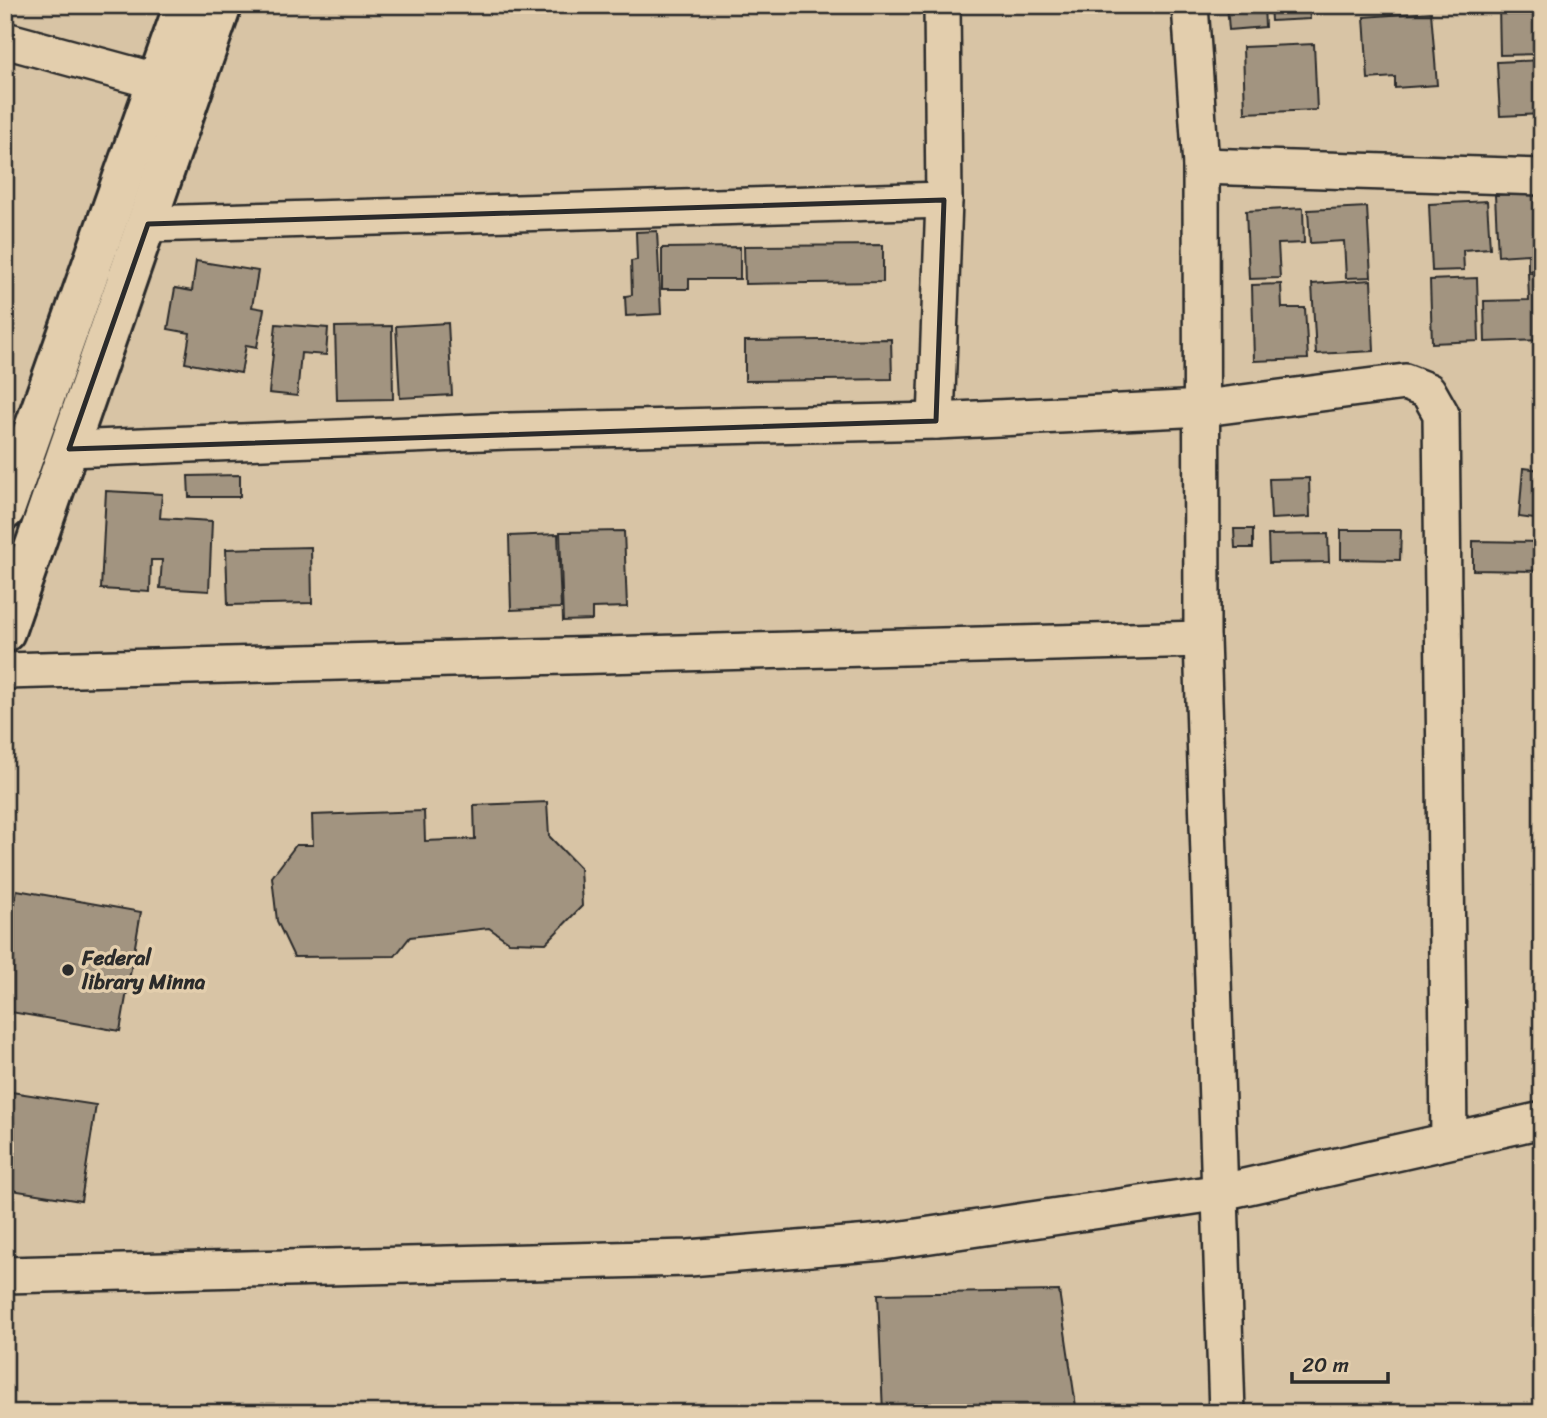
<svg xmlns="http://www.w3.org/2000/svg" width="1547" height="1418" viewBox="0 0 1547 1418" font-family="Sriracha,sans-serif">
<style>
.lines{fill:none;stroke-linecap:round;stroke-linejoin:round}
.stream{stroke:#655f54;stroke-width:10}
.building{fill:#a29480;stroke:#2b2b2b;stroke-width:2}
.street-casing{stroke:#2b2b2b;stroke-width:40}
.secondary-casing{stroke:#2b2b2b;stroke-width:44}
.street{stroke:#e3cead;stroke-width:35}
.secondary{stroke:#e3cead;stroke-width:38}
.marked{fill:none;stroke:#2b2b2b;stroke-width:5;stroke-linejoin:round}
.poi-dot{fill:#2b2b2b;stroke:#e3cead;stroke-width:2.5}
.labels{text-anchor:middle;stroke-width:7;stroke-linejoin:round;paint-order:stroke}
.poi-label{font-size:21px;font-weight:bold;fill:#2b2b2b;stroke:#e3cead;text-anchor:start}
</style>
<rect width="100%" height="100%" fill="#d8c4a5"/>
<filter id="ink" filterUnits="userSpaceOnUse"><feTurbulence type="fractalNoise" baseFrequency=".0143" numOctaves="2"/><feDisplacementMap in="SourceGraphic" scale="14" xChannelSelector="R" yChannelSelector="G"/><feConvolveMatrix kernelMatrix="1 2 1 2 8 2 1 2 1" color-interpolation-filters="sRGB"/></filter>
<g filter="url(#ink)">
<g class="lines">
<!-- stream -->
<polyline class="stream" points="1538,1413 1542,1401"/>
</g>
<!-- building -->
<g class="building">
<polygon points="1227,5 1264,5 1265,27 1229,30"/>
<polygon points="1270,5 1309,5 1310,19 1271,21"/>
<polygon points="1499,5 1542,5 1542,54 1500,55"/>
<polygon points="1431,12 1437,85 1395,88 1395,77 1368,79 1364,17"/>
<polygon points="1314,44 1317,110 1245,113 1243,47"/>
<polygon points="1542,60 1542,114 1500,116 1497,62"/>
<polygon points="1542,193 1542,270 1528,271 1528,254 1498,256 1495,195"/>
<polygon points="1487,201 1490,248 1463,250 1464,270 1432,271 1429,204"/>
<polygon points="1367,207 1371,277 1346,278 1344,241 1310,243 1308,210"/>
<polygon points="1303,208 1304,243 1278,244 1280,278 1249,279 1246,211"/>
<polygon points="657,231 661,314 626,316 625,296 632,295 631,261 637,260 636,232"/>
<polygon points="883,245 883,282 745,284 744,246"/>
<polygon points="740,247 740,279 689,279 689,289 662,289 662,248"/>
<polygon points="196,261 258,271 252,307 264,309 257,347 246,345 241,373 185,363 190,333 168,329 175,288 192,291"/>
<polygon points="1528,273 1542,273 1542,340 1485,342 1484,301 1529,300"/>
<polygon points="1477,278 1479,341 1432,343 1430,280"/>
<polygon points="1371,280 1374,351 1316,354 1312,284"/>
<polygon points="1281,284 1282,308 1305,308 1308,359 1254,361 1252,285"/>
<polygon points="448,323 452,395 400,398 396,326"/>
<polygon points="276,324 328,328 326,355 301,353 297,396 269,393"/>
<polygon points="392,326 393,399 337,400 335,327"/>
<polygon points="891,339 892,379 745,381 745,341"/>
<polygon points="1523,468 1542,470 1542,520 1519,517"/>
<polygon points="240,475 240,497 189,497 188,476"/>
<polygon points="1309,478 1310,517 1271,519 1269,479"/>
<polygon points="106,491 162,494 160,518 212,521 209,591 160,588 162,560 151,560 150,592 101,589"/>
<polygon points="1234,529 1253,529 1253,548 1235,548"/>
<polygon points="1341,530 1401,530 1400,560 1341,559"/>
<polygon points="624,531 627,607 592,608 592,620 563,621 560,532"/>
<polygon points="558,534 561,608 511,610 509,536"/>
<polygon points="1328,534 1329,562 1269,563 1268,535"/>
<polygon points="1473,541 1542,542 1542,571 1473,570"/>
<polygon points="311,547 312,603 228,605 226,549"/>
<polygon points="547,802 549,836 580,868 582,906 546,943 509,942 489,928 410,937 395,956 294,957 277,921 272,877 296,845 313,845 312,815 424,811 425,841 475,839 474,805"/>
<polygon points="17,890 141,912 120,1031 5,1011 5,929 10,929"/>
<polygon points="5,1091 96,1105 81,1201 5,1189"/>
<polygon points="1059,1291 1077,1413 883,1413 878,1294"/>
</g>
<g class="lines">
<!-- street casing -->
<g class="street-casing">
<g id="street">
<polyline points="1190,5 1201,166 1202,639 1227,1413"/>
<polyline points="5,40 159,82"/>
<polyline points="1201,166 1542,177"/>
<polyline points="148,224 944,200"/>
<polyline points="936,421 944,200 942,5"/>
<polyline points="69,449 508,431 936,421 1204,408 1405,382 1428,391 1441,414 1449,1139"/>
<polyline points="5,671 1202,639"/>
<polyline points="5,1275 689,1258 883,1242 1222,1192 1542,1120"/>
</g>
</g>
<!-- secondary casing -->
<g class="secondary-casing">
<g id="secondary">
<polyline points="5,510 184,5"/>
<polyline points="5,632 222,5"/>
</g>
</g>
<!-- street -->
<use href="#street" class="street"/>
<!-- secondary -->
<use href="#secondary" class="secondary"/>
</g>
</g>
<!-- marked area -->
<path class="marked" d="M944,200L936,421L69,449L148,224Z"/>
<!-- markers -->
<circle class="poi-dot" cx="68" cy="970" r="7"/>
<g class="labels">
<!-- poi labels -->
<g class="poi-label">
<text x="82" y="965">Federal<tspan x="82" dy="24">library Minna</tspan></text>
</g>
</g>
<!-- margin -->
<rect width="1547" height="1418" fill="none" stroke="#e3cead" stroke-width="28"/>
<rect x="14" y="14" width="1519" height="1390" fill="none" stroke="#2b2b2b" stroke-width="2.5" filter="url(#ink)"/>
<!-- scale -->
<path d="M1292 1372v10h96v-10" fill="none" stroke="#2b2b2b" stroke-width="3.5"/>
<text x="1302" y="1372" font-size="21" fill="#2b2b2b" stroke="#e3cead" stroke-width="5" paint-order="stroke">20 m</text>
</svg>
